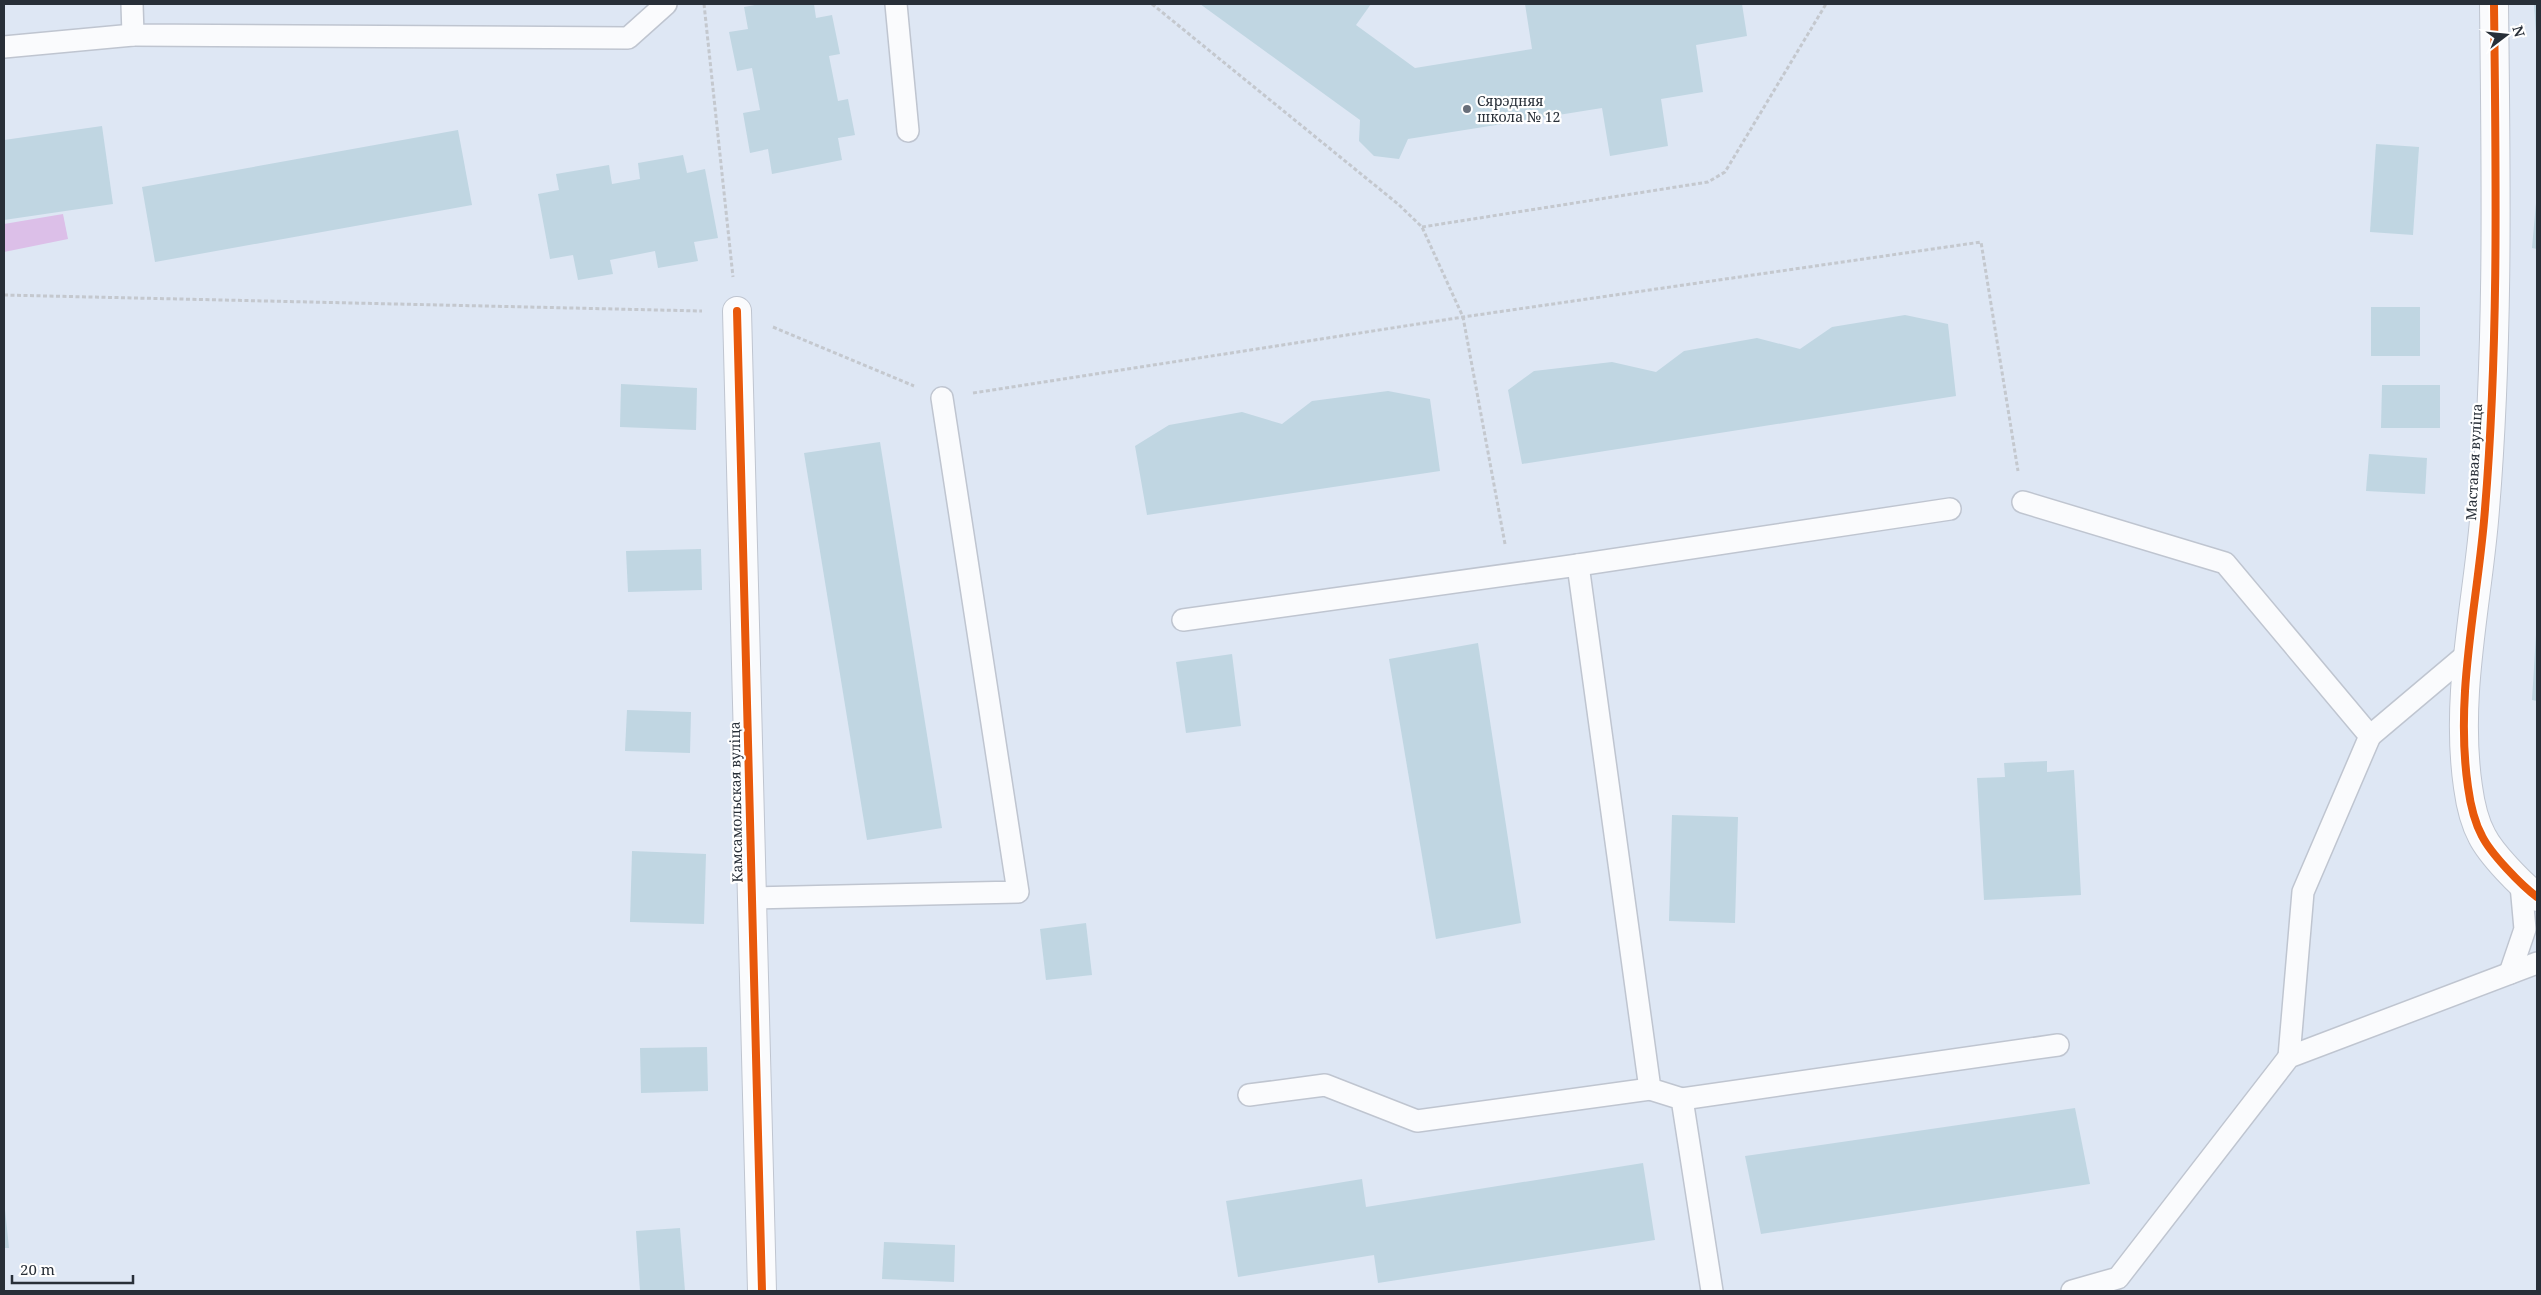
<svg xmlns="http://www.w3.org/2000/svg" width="2541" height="1295" viewBox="0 0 2541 1295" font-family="'Noto Serif',serif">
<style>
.green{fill:#dcbfe8}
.building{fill:#c0d6e2}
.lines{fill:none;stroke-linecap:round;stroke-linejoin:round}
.lane-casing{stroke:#bfc5d0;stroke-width:24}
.street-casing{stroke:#bfc5d0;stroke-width:30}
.path{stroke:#c4c8ce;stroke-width:3;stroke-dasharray:4 2.5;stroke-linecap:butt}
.lane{stroke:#fafbfd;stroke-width:21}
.street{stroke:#fafbfd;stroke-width:28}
.cycleway-casing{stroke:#fff;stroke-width:11}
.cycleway{stroke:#e8590c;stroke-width:8}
.poi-dot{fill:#686f7a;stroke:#fff;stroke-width:2}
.labels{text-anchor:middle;stroke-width:4.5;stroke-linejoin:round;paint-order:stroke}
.poi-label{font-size:14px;fill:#282f38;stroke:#fff;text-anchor:start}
.street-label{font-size:14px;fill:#282f38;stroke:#fff}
</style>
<rect width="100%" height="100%" fill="#dee7f4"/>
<!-- green -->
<polygon class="green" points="63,214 68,239 4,252 4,224"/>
<!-- building -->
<g class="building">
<polygon points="760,4 814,4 816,18 832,15 840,54 829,56 838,101 848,99 855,135 838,138 842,160 772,174 768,149 750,153 743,113 760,110 752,68 737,71 729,32 748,29 744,7"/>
<polygon points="1200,4 1371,4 1356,25 1415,68 1532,49 1525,4 1742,4 1747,36 1696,45 1703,92 1661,99 1668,146 1610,156 1602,108 1408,139 1399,159 1374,156 1359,141 1360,120"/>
<polygon points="2534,4 2537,4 2537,34 2536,34"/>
<polygon points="102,126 113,204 4,220 4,140"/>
<polygon points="458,130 472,205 155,262 142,187"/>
<polygon points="2376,144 2419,147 2413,235 2370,232"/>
<polygon points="683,155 687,173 705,169 718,238 694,242 698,261 658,268 655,251 610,260 613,274 578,280 573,255 550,259 538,194 559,190 556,174 609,165 612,184 640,179 638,163"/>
<polygon points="2536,203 2537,203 2537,249 2532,248"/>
<rect x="2371" y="307" width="49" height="49"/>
<polygon points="1905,315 1948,324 1956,396 1522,464 1508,390 1534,371 1612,362 1656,372 1684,351 1757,338 1800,349 1832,327"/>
<polygon points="621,384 697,388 696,430 620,427"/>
<polygon points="2382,385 2440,385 2440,428 2381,428"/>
<polygon points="1388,391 1430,399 1440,471 1147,515 1135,446 1169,425 1242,412 1282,424 1312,401"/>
<polygon points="880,442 942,828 867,840 804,453"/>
<polygon points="2369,454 2427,458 2425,494 2366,491"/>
<polygon points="701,549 702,590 628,592 626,551"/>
<polygon points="2536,635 2537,635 2537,701 2532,700"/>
<polygon points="1478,643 1521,923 1436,939 1389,659"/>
<polygon points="1232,654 1241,726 1186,733 1176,662"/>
<polygon points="627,710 691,712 690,753 625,751"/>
<polygon points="2047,761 2047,772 2074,770 2081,895 1984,900 1977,778 2005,777 2004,763"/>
<polygon points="1672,815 1738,817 1735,923 1669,921"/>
<polygon points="632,851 706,854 704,924 630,922"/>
<polygon points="1086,923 1092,975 1046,980 1040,929"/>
<polygon points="707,1047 708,1091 641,1093 640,1048"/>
<polygon points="2075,1108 2090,1184 1761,1234 1745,1156"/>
<polygon points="1643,1163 1655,1240 1378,1283 1374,1255 1238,1277 1226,1201 1362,1179 1366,1207"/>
<polygon points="4,1200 9,1248 4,1248"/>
<polygon points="680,1228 685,1291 640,1291 636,1231"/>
<polygon points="884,1242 955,1245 954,1282 882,1279"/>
</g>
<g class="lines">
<!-- lane casing -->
<g class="lane-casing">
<g id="lane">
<polyline points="132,4 133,35 628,38 666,4"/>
<polyline points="896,4 908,131"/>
<polyline points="4,47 133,35"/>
<polyline points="2023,502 2225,563 2370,736 2303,892 2289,1057"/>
<polyline points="1578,565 1650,1089 1682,1099 1712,1291"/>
<polyline points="1183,620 1578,565 1950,509"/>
<polyline points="2370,736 2466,655"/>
<polyline points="751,898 1018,892 942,398"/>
<polyline points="2510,973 2525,929 2521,885"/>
<polyline points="1249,1095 1325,1085 1417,1121 1650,1089"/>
<polyline points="1682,1099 2058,1045"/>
<polyline points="2072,1291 2118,1278 2289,1057 2537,963"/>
</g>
</g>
<!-- street casing -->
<g class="street-casing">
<g id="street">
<path d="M2494,4C2496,176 2499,349 2484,521C2476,610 2455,698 2468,787C2470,802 2475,823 2482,836C2491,854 2521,885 2537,897"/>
<polyline points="737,311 762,1291"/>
</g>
</g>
<!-- path -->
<g class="path">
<polyline points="704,4 733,277"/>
<polyline points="1152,4 1398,204 1422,227 1463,317 1505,544"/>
<polyline points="1422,227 1708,182 1725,172 1826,4"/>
<polyline points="4,295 702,311"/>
<polyline points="773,327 914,386"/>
<polyline points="973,393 1463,317 1981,242 2018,471"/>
</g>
<!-- lane -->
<use href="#lane" class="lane"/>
<!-- street -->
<use href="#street" class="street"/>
<!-- cycleway casing -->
<g class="cycleway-casing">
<g id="cycleway">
<path d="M2494,4C2496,176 2499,349 2484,521C2476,610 2455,698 2468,787C2470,802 2475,823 2482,836C2491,854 2521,885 2537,897"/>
<polyline points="737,311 762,1291"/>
</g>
</g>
<!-- cycleway -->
<use href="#cycleway" class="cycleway"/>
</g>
<!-- markers -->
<circle class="poi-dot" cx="1467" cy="109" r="5"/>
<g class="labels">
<!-- poi labels -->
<g class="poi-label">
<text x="1477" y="106">Сярэдняя<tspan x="1477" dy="16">школа № 12</tspan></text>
</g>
<!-- street labels -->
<g class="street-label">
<text transform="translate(2474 462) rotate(-87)" y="5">Маставая вуліца</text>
<text transform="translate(736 802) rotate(-91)" y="5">Камсамольская вуліца</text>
</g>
</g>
<!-- border -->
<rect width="2541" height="1295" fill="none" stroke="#282f38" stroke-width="10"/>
<!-- north arrow -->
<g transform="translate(2506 35) rotate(74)" stroke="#ffffff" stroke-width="4" paint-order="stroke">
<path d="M0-4L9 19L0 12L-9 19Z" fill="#282f38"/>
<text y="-8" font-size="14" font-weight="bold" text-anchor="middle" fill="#282f38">N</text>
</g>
<!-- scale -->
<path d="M12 1275v8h121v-8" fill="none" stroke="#282f38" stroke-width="2.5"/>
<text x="20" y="1275" font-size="15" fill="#282f38" stroke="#ffffff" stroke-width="4" paint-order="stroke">20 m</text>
</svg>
